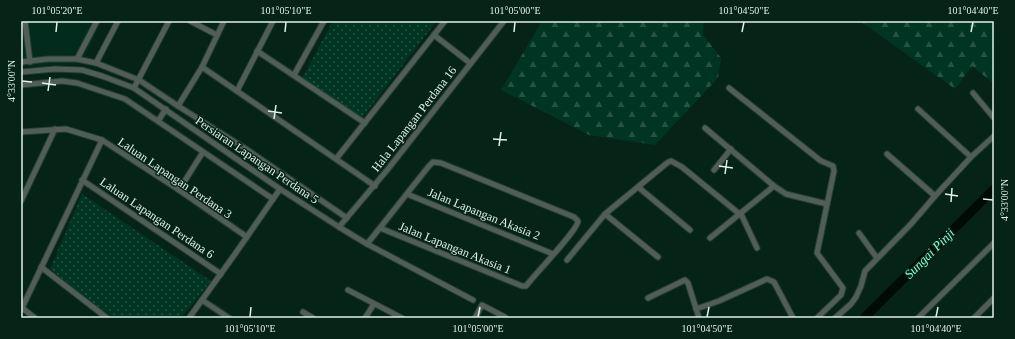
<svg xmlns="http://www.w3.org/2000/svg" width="1015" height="339" viewBox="0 0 1015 339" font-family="Georgia,serif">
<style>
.built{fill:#032b1d}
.forest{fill:url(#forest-firs)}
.park{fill:url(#park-dots)}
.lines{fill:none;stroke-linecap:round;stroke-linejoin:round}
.river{stroke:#010b06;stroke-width:9}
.minor-casing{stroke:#254035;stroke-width:7}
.minor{stroke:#515e58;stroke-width:5}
.ticks{fill:none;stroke:#e0f1e9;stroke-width:1.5}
.labels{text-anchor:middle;stroke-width:3;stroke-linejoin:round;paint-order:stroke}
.street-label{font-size:12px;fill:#e0f1e9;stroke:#062318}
.water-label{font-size:13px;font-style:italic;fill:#87fdcd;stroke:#062318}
.neatline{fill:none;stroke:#e0f1e9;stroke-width:1.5}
.ticks-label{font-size:10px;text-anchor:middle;fill:#e0f1e9}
</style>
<defs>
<pattern id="forest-firs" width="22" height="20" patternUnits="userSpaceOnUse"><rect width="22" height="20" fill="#003523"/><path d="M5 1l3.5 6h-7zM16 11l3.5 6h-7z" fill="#255343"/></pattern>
<pattern id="park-dots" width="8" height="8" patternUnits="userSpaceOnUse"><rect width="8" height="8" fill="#003523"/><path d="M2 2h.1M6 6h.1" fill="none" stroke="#255343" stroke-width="1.8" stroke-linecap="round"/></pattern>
</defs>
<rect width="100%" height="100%" fill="#062318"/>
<!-- built -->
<polygon class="built" points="21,21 102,21 81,64 21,67"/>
<!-- forest -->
<g class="forest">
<polygon points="542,21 704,21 703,35 721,58 718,78 655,145 589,135 501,90"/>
<polygon points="860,21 994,21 994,84 972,66 955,89"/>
</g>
<!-- park -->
<g class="park">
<polygon points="333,21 436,22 362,118 302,78"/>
<polygon points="82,194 211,281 181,318 112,318 50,269"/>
</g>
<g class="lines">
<!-- river -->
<polyline class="river" points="864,318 994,189"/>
<!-- minor casing -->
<g class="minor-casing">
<g id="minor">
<polyline points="25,21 30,62"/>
<polyline points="190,21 217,35"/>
<polyline points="434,35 470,63"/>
<polyline points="257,51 365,123"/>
<polyline points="77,59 97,21"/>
<polyline points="21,62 48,59 77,59 96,63 139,80 178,106 246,149 347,218"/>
<polyline points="96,63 118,21"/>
<polyline points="202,67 375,186"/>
<polyline points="21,72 55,69 82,70 102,76 134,88 280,189 339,227 367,244 473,300"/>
<polyline points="294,75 324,21"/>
<polyline points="21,85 62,81 77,83 125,99 273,199"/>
<polyline points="134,88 169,21"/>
<polyline points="729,88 821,161 833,166 834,171 817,253 843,288 841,295 817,318"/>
<polyline points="237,91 273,21"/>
<polyline points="973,93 994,118"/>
<polyline points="178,106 202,67 224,21"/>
<polyline points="918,109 971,157"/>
<polyline points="158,121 166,109"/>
<polyline points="705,128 774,186 786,194 827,204"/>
<polyline points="21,132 66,129 102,140 179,190 247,237"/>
<polyline points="887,154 935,196"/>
<polyline points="336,159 445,21"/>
<polyline points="714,170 731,149"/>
<polyline points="82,180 221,274"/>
<polyline points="638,187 690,230"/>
<polyline points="179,190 203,152"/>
<polyline points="407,194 553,254"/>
<polyline points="21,201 55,129"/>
<polyline points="605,214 658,257"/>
<polyline points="339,227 388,169 504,21"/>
<polyline points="859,233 877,258"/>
<polyline points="710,238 774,186"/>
<path d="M367,244C388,218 408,192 429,166L433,162L441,163L574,217L578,221C578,230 534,275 526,286H522L380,228"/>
<polyline points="567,260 605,214 667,163 671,161 682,167 742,216 757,248"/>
<polyline points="41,267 107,318"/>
<polyline points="348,290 402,318"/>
<polyline points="648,298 685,280 688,283 699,318"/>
<polyline points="202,300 229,318"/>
<polyline points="21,307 35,318"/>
<polyline points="22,308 102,140"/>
<polyline points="696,309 719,301 767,279 774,282 793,318"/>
<polyline points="303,312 313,318"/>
<polyline points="189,318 235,254 280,189"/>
<polyline points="365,318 374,304"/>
<polyline points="475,318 482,305 505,317"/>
<polyline points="835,318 851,304 856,297 861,286 865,271 911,224 935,196 971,157 994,136"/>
<polyline points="918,318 994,243"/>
<polyline points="974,318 994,298"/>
</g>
</g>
<!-- minor -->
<use href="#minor" class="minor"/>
</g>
<!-- ticks -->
<path class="ticks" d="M56,32L57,22M285,32L286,22M514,32L515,22M742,32L744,22M971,32L973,22M22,81L32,82M42,83L56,85M48,91L50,77M268,111L282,113M274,119L276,105M493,139L507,140M499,146L501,132M719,166L733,168M725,174L727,160M945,194L958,196M983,199L993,200M951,202L952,188M250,317L251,307M478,317L480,307M707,317L709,307M936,317L938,307"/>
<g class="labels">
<!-- street labels -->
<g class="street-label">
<text transform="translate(414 119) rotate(-52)" y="4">Hala Lapangan Perdana 16</text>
<text transform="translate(257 160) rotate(34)" y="4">Persiaran Lapangan Perdana 5</text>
<text transform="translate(175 178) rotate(34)" y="4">Laluan Lapangan Perdana 3</text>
<text transform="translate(484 214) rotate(22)" y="4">Jalan Lapangan Akasia 2</text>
<text transform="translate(157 218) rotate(34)" y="4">Laluan Lapangan Perdana 6</text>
<text transform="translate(455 248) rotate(22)" y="4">Jalan Lapangan Akasia 1</text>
</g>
<!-- water labels -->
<g class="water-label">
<text transform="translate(929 253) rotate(-45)" y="5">Sungai Pinji</text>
</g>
</g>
<!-- border -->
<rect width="1015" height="339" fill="none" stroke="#062318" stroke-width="44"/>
<rect x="22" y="22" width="971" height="295" class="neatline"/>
<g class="ticks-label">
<text x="57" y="14">101°05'20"E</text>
<text x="286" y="14">101°05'10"E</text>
<text x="515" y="14">101°05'00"E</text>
<text x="744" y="14">101°04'50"E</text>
<text x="973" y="14">101°04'40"E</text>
<text transform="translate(11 81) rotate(-90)" y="4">4°33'00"N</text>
<text transform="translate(1004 200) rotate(-90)" y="4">4°33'00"N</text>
<text x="250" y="332">101°05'10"E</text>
<text x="478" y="332">101°05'00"E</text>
<text x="707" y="332">101°04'50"E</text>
<text x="936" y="332">101°04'40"E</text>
</g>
</svg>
